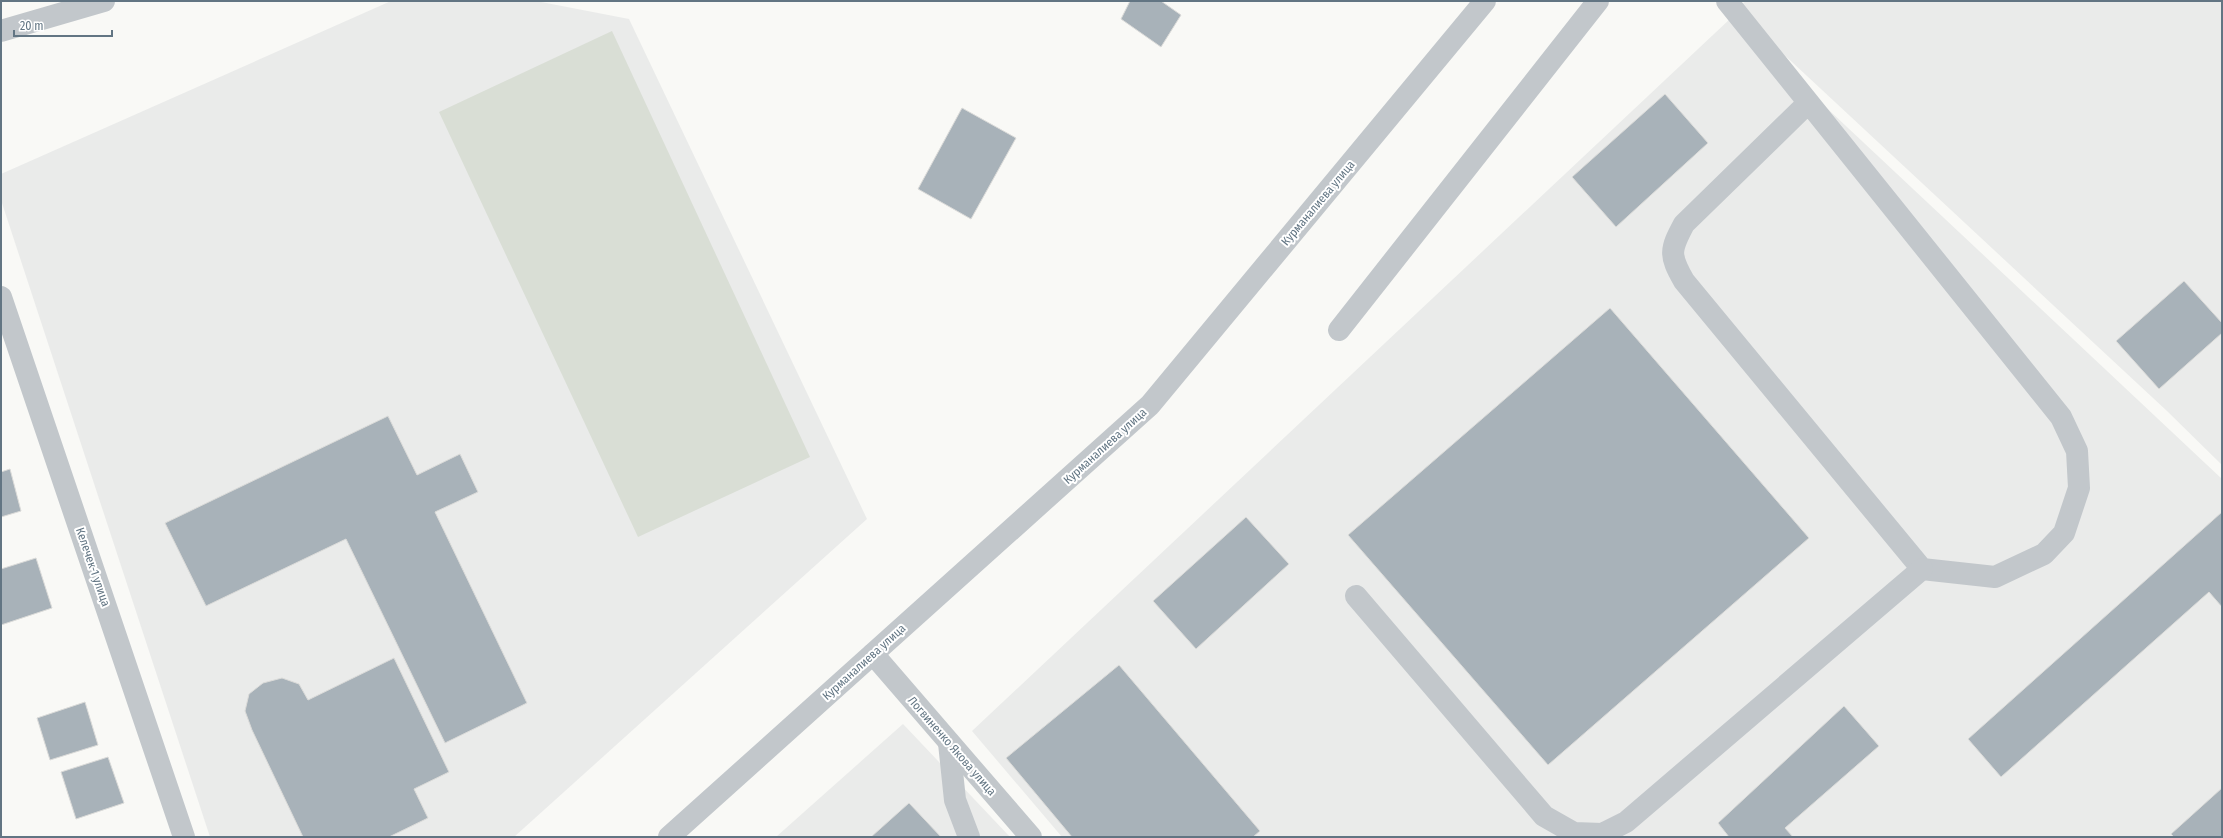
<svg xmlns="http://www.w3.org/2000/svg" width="2223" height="838" viewBox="0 0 2223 838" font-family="'Fira Sans Condensed',sans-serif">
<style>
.built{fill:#eaebea}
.green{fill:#d9ded5}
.building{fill:#a8b2b9;stroke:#dbdbd9}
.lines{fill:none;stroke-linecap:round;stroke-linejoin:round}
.minor{stroke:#c2c7cb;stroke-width:22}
.labels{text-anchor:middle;stroke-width:4;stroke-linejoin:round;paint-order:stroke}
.street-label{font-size:12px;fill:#627583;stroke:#fff}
</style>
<rect width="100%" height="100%" fill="#f9f9f6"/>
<!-- built -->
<g class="built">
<polygon points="391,1 536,1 629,19 867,519 514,837 210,837 1,200 1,174"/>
<polygon points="1746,1 2222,1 2222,465 2167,411 1735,9"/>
<polygon points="1731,18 2222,479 2222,837 1062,837 972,731"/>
<polygon points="903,724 1010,837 776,837"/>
</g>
<!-- green -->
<polygon class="green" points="612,31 810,457 638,537 439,112"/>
<!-- building -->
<g class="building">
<polygon points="1130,1 1161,1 1181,15 1161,47 1121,19"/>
<polygon points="1665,94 1708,143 1616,227 1572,177"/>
<polygon points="962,108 1016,138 971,219 918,189"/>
<polygon points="2184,281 2222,323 2222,333 2159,389 2116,341"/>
<polygon points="1610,308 1809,538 1548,765 1348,535"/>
<polygon points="388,416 417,475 460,454 478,492 435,512 527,703 445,743 346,539 206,606 165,523"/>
<polygon points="10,469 21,511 1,517 1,472"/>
<polygon points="2222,512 2222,607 2209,592 2001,777 1968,739"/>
<polygon points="1246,517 1289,564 1196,649 1153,601"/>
<polygon points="36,558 52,608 1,625 1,569"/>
<polygon points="394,658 449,772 414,789 428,818 389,837 303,837 252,730 245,711 249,694 263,683 282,678 299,684 308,700"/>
<polygon points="1119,665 1260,831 1253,837 1072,837 1006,758"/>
<polygon points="85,702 98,745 50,760 37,718"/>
<polygon points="1844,706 1879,746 1785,828 1793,837 1729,837 1718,823"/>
<polygon points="108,757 124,803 76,819 61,772"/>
<polygon points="2222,788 2222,837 2174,837 2171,834"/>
<polygon points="909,803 941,837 871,837"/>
</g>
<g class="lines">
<!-- minor -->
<g class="minor">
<path d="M1727,1L2061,417L2077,451L2079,488L2064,533L2044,554L1995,577L1922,569L1684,281C1669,255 1670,250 1684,224L1808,103"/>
<polyline points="1,31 104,1"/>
<polyline points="1,297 184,837"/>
<polyline points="1339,330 1598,1"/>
<polyline points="1356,596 1544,816 1574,833 1602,834 1626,822 1922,569"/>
<polyline points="873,654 1031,837"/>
<polyline points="949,743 955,800 969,837"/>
<polyline points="669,837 1150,405 1485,1"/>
</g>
</g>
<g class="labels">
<!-- street labels -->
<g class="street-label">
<text transform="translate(1318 203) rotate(-50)" y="4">Курманалиева улица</text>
<text transform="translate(1105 446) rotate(-42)" y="4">Курманалиева улица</text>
<text transform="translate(93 567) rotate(71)" y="4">Келечек-1 улица</text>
<text transform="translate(864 662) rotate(-42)" y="4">Курманалиева улица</text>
<text transform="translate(952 746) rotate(49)" y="4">Логвиненко Якова улица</text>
</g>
</g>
<!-- border -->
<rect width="2223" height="838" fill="none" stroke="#627583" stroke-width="4"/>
<!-- scale -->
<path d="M14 30v6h98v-6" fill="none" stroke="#627583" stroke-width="2"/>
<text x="20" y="30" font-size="12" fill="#627583" stroke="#ffffff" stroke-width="3" paint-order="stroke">20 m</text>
</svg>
